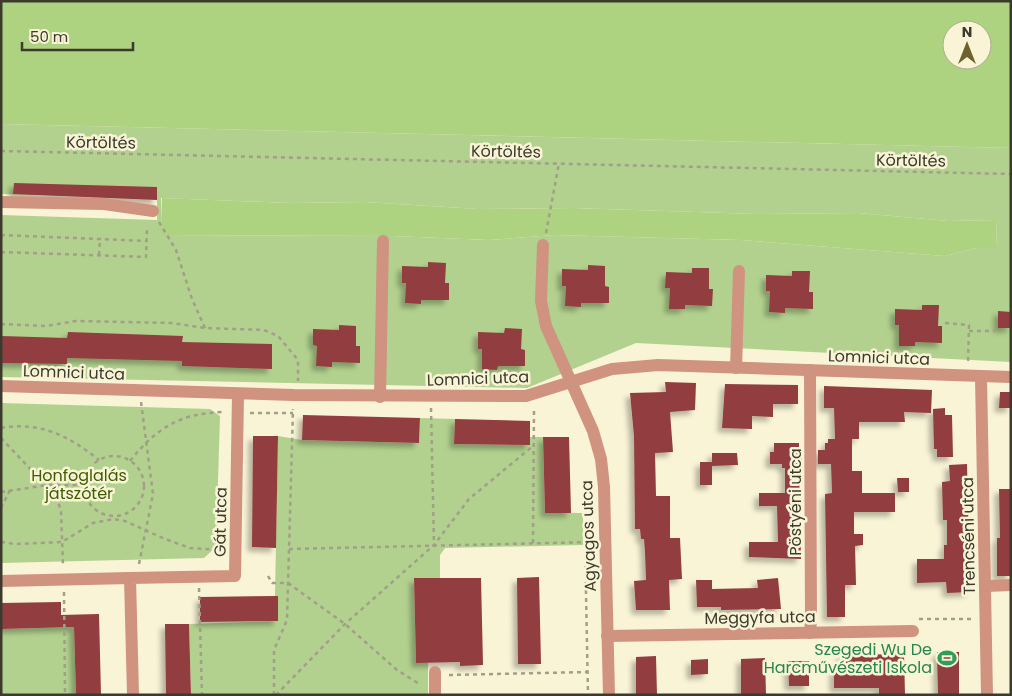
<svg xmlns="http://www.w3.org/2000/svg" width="1012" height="696" viewBox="0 0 1012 696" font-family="Poppins,sans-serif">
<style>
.green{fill:#b2d18e;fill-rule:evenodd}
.forest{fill:#add380;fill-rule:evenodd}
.building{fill:#923d40;filter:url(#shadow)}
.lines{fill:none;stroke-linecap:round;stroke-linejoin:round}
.path{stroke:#a29f89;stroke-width:2.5;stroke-dasharray:4 4;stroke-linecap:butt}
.minor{stroke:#cf937f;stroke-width:12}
.labels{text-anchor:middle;stroke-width:5;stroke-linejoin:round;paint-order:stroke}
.street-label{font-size:16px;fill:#3c3a2e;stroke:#f9f4d6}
.park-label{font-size:16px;fill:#3e5d00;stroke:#f9f4d6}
.leisure-label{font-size:16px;fill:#27864d;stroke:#f9f4d6;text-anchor:end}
</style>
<defs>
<filter id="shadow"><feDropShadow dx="-4.5" dy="4.5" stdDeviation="2.5" flood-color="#0004"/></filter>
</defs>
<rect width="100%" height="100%" fill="#f9f4d6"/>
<!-- green -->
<g class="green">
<path d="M1,124L1011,148V362L636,343L527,388L1,377V215L157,220V198L1,194ZM161,198L291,203L365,202L478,209L573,208L757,214L858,213L948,221L996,220L997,248H977L945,256L741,240L554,235L489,240L393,236L162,235Z"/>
<polygon points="1,403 210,409 220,416 216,547 204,558 1,563"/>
<polygon points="420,418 455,419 454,444 529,445 530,437 543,437 545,513 583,513 583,545 445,548 440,555 440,578 414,578 416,662 428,662 428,695 191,695 189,624 278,621 278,596 275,596 278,436 302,440 419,443"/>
<polygon points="74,627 76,695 1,695 1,629"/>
</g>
<!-- forest -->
<g class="forest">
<path d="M1,1H1011V148L1,124ZM952,30H982V60H952Z"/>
<polygon points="162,198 291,203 365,202 478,209 573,208 757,214 858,213 948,221 996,220 997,248 977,248 945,256 741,240 554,235 489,240 393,236 161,235"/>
</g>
<!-- building -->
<g class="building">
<polygon points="14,183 157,187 157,200 13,194"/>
<polygon points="428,262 446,263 445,283 449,283 449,300 421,300 421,304 405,303 406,283 402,283 402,266 428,267"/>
<polygon points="588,265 605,266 605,286 609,287 609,303 581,303 581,307 565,306 566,286 562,286 562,269 588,270"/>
<polygon points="692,268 709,268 709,289 713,289 712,306 685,305 685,309 669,309 670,288 665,288 666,272 692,273"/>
<polygon points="792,271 810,271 809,292 813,292 813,309 785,308 785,313 769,312 770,291 766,291 766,275 792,276"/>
<polygon points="922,305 939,305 938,326 942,326 942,343 915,342 915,346 899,346 899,325 895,325 895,309 922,310"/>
<polygon points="998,311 1011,312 1011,328 998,328"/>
<polygon points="339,325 356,326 356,346 360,346 360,363 332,362 332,367 316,366 317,346 313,345 313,329 339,330"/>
<polygon points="505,328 522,329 521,349 525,350 525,366 498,366 497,370 482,369 482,349 478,349 478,332 504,333"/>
<polygon points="68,332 183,336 182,342 272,344 272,369 182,366 182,361 67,358 67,364 1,363 1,336 67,338"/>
<polygon points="665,382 696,383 695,410 670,412 673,452 655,453 656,496 670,496 670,538 680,538 682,579 669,580 670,610 636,610 634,581 646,580 645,552 644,539 641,539 640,529 635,529 634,436 630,393 666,392"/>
<polygon points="725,384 798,385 798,404 773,404 773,417 752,416 752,429 722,428"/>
<polygon points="824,386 932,390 931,413 904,412 905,422 859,422 859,439 852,439 852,471 862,471 862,493 895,493 895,512 854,512 854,534 863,534 863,545 855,546 856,585 845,585 845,617 827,617 825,494 832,493 831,464 818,464 818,450 825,450 825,443 828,443 828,439 835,439 834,408 824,408"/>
<polygon points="1000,392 1011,392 1011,408 999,408"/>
<polygon points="945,408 945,415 952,415 953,457 937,457 937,449 934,449 933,409"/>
<polygon points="303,415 420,418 419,443 302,440"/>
<polygon points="455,419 530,421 530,445 454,444"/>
<polygon points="253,436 278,436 276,548 252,547"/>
<polygon points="543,437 569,437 571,513 545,513"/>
<polygon points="774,443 799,443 799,450 802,450 802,464 799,464 801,559 749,557 749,542 778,542 777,506 759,506 759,493 785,493 785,468 782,468 782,464 770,464 770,452 774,452"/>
<polygon points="712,453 737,453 738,465 712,466"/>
<rect x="700" y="462" width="12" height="23"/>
<polygon points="967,464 970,592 947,593 946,582 917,583 917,559 944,559 944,545 947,545 947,520 943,520 942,482 950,481 949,465"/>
<polygon points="897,478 909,478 909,492 898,492"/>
<polygon points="999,489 1011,489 1011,576 997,576 997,538 1000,538"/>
<polygon points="539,577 541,664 518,664 517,578"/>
<polygon points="414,578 481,578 483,665 460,666 460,662 416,663"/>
<polygon points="778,578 781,609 721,610 721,607 697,607 696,580 712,580 712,589 758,588 757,580"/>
<polygon points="278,596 278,621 200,622 200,597"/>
<polygon points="61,602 61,615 99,614 101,695 76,695 74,627 1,629 1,603"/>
<polygon points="165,624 189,624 191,695 166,695"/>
<polygon points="937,652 959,652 959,695 938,695"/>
<polygon points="904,654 905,695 879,695 879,688 834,688 834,669 841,669 841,655"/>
<polygon points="656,656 657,695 636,695 636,657"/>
<polygon points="765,658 766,695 741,695 741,659"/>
<polygon points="708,659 708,674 691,675 691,660"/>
<polygon points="788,661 809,661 809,686 789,686"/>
</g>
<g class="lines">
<!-- path -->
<g class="path">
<polyline points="1,151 1011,174"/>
<polyline points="159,222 176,250 192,299 205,328"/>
<polyline points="546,233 559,163"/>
<polyline points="1,235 147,241"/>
<polyline points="1,252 146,257 147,228"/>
<polyline points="99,255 100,238"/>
<polyline points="945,323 969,325 968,362"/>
<polyline points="1,324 46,326 76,321 172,323 205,328 264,330 278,336 298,360 298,381"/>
<polyline points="969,331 995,331"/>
<polyline points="431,408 434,545"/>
<polyline points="250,413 293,413"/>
<path d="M1,428C40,421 69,436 99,460"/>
<polyline points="1,438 55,495 61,510 63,566"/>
<circle cx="114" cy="486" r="30"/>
<path d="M130,461C157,427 181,413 224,412"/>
<polyline points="1,492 48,485 84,485"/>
<polyline points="1,508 10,490"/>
<polyline points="1,542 15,544 62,542 93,523 114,519 125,521 165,539 190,548 223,550"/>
<polyline points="585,542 588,695"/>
<polyline points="533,543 534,407"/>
<polyline points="289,549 592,542"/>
<polyline points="139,564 153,494 141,402"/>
<polyline points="268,576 272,583 288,583 345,624 397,670 421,685"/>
<polyline points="199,588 202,695"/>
<polyline points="64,592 65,695"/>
<polyline points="919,619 971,619 971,616"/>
<polyline points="449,675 587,672"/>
<polyline points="274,695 274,650 287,620 293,409"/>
<polyline points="276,695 345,624 434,545 469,499 533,446"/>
</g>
<!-- minor -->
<g class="minor">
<polyline points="1,202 104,204 153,211"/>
<polyline points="543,245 541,301 546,326 593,431 601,459 604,487 609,695"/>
<polyline points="736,368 739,271"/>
<polyline points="981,377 987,695"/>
<polyline points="1,386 294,395 526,396 612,369 658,365 1011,377"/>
<polyline points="380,397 383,241"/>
<polyline points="1,581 130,578"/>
<polyline points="986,586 1011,585"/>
<polyline points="810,633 811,620 810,370"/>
<polyline points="607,636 913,631"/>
<polyline points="435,672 435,695"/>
<polyline points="133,695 130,578 235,576 238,394"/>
</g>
</g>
<!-- icons -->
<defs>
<g id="stadium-bare" transform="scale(1.5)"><path d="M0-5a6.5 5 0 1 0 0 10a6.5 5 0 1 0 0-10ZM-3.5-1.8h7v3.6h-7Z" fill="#2e9e5b" stroke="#f9f4d6" stroke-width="2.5" paint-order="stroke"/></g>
</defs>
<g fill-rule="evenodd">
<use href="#stadium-bare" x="947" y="658"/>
</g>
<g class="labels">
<!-- street labels -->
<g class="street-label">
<text transform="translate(101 142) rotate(1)" y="6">Körtöltés</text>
<text transform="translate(506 151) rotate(1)" y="6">Körtöltés</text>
<text transform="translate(911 160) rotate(1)" y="6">Körtöltés</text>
<text transform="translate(879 357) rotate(2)" y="6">Lomnici utca</text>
<text transform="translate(74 372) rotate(2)" y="6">Lomnici utca</text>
<text transform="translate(478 378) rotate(-2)" y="6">Lomnici utca</text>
<text transform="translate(795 502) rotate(-90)" y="6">Pöstyéni utca</text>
<text transform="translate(220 522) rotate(-89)" y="6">Gát utca</text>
<text transform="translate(588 536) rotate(-92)" y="6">Agyagos utca</text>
<text transform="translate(968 536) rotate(-91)" y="6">Trencséni utca</text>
<text transform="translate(760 617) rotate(-1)" y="6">Meggyfa utca</text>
</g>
<!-- park labels -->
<g class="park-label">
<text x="79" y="481">Honfoglalás<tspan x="79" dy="18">játszótér</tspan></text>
</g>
<!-- leisure labels -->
<g class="leisure-label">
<text x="932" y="655">Szegedi Wu De<tspan x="932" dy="18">Harcművészeti Iskola</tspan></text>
</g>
</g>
<!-- border -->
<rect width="1012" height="696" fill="none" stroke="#3c3a2e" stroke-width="5"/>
<!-- north arrow -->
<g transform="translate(967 45)"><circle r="24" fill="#f9f4d6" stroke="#adaa93"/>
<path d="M0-4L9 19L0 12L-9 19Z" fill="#6d622f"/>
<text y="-8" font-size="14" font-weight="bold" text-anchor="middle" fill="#3c3a2e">N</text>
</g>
<!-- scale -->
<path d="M22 42v8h111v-8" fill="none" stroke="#3c3a2e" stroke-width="2.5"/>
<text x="30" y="42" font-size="15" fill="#3c3a2e" stroke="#f9f4d6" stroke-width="4" paint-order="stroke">50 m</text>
</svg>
